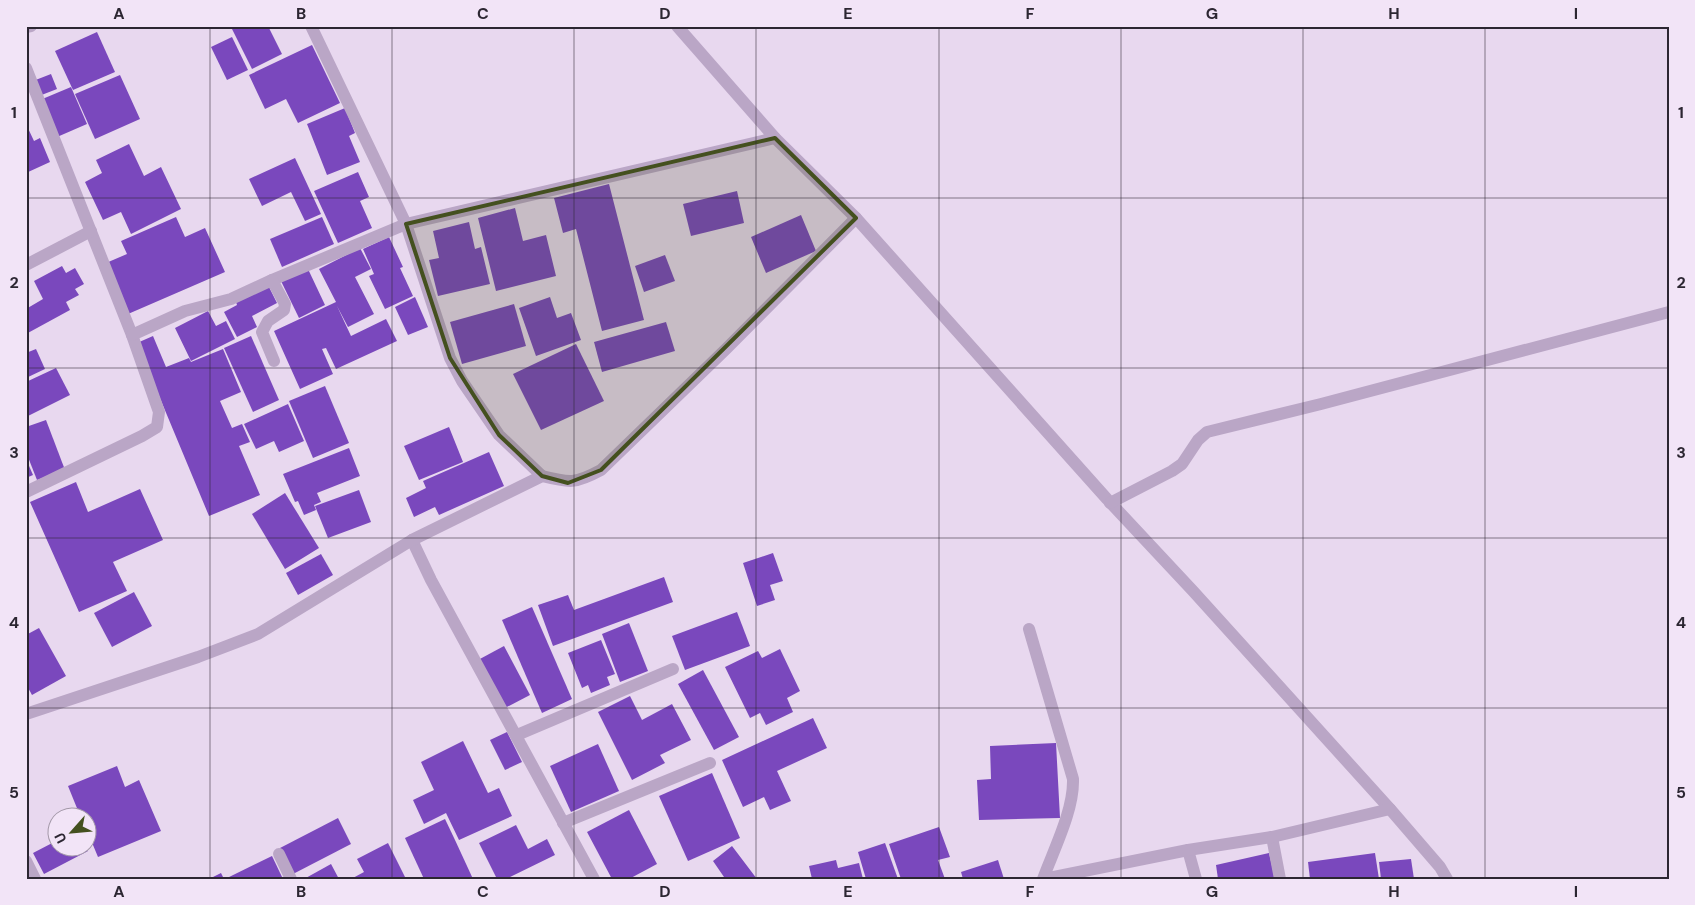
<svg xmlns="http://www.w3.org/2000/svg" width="1695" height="905" viewBox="0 0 1695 905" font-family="'DM Sans',sans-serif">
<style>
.building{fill:#7a48bd}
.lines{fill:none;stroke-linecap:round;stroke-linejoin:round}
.minor{stroke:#baa6c6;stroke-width:12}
.marked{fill:#44501f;fill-opacity:0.2;stroke:#44501f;stroke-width:4;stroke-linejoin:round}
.grid{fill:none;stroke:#2c2632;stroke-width:1;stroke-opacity:0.55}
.neatline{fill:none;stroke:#2c2632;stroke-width:2}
.grid-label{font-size:16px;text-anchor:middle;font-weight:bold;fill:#2c2632}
</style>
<rect width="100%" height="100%" fill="#e8d8ef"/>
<!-- building -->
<g class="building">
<polygon points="238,26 268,26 282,54 252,69 232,29"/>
<polygon points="97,32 115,72 73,90 55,51"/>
<polygon points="232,37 248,70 227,80 211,47"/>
<polygon points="312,45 340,103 298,123 286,99 265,109 249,75"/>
<polygon points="51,74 57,89 39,96 33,81"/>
<polygon points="120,75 140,119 95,139 75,94"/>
<polygon points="71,87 87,124 57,137 40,100"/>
<polygon points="345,108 355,133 349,136 360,162 327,175 307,124"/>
<polygon points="26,124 34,141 40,138 50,162 26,173"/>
<polygon points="129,144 144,176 161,167 181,209 131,234 121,212 103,220 85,182 102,173 96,160"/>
<polygon points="295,158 321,214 305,221 291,192 262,206 249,179"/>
<polygon points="358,172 369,197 360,201 372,228 338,243 314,191"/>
<polygon points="609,184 644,320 602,331 576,229 563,233 554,198"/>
<polygon points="737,191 744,223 691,236 683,204"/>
<polygon points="515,208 523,241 546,235 556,276 496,291 478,218"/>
<polygon points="801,215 816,251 766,273 751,237"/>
<polygon points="176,217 185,237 205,228 225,272 128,314 106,263 127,254 121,241"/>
<polygon points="322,217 334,244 282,267 270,239"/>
<polygon points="469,222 475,249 481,247 490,284 438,296 429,260 439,258 433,231"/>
<polygon points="389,237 403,267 400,268 413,296 385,309 369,276 374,274 363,249"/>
<polygon points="360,248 371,269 355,277 374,314 348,327 337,306 351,336 386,319 397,341 336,369 326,348 322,349 333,374 300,389 274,331 336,302 319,269"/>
<polygon points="665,255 675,281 644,292 635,266"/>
<polygon points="62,266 66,273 75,268 84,284 75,289 79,295 66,302 70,310 26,334 26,309 43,299 34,281"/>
<polygon points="308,269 325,305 299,318 281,281"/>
<polygon points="268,285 277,303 252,316 257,327 237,337 224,312 237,305 236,302"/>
<polygon points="415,297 428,327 408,335 395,307"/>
<polygon points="550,297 557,318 571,313 581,340 536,356 519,308"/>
<polygon points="514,304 526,346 462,364 450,322"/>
<polygon points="208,311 216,326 226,321 235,339 191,361 175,328"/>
<polygon points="666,322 675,351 602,372 594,342"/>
<polygon points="153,336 166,367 189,358 191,362 223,349 241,392 220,401 232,428 242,424 250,442 239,446 260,495 209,516 137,343"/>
<polygon points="251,336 279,400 253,412 224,348"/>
<polygon points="576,344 604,401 541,430 513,374"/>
<polygon points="36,349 45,369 26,378 26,353"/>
<polygon points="56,368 70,395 28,416 26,382"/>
<polygon points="325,386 349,443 313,458 289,401"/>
<polygon points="288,404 304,441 279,452 274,441 256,449 244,424"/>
<polygon points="46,420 65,470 37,480 26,452 26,427"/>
<polygon points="449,427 463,462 419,480 404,446"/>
<polygon points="349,448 360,476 317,493 321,502 314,505 316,510 304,515 298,501 295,502 283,474"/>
<polygon points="489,452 504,486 439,515 435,507 414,517 406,498 426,488 423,481"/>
<polygon points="26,459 33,475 26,478"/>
<polygon points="76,482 88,512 140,489 163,540 113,562 127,591 79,612 30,502"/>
<polygon points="359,490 371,522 328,538 315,506"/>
<polygon points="285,493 319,548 285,569 252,514"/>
<polygon points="773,553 783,581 770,585 775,600 757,606 743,563"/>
<polygon points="321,554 333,575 298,595 286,573"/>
<polygon points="664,577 673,602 553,646 538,605 568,595 574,610"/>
<polygon points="134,592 152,626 112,647 94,613"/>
<polygon points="532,607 572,699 542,713 502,620"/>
<polygon points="737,612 750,646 685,670 672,636"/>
<polygon points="629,623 648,671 620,682 602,634"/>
<polygon points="39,628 66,676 32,695 26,684 26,635"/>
<polygon points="601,640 615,674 607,677 610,685 591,693 588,685 582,688 568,653"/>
<polygon points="504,646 530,695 503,709 478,660"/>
<polygon points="780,649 800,691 787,698 793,712 766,725 760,713 750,718 725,667 758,651 762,658"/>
<polygon points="703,670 739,737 714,750 678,684"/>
<polygon points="630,696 642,720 672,704 691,740 660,755 665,763 632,780 598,712"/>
<polygon points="813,718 827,748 777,771 791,801 770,810 764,797 743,807 722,760"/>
<polygon points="507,732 522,762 505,770 490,740"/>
<polygon points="463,741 488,793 499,788 512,816 459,840 446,813 424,824 413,800 434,790 421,762"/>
<polygon points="1056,743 1060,818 979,820 977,780 991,779 990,746"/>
<polygon points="598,744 619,791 571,812 550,766"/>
<polygon points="117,766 125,787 139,780 161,831 98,857 88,833 88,818 81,818 68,786"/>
<polygon points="712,773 740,838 688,861 659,796"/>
<polygon points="629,810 657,864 629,879 612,879 587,832"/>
<polygon points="338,818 351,844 293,874 280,848"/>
<polygon points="445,819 455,840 473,879 424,879 405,838"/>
<polygon points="516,825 528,849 547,839 555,855 506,879 497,879 479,843"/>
<polygon points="939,827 950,857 938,860 945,879 901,879 889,844"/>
<polygon points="58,840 58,848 86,848 88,851 44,874 33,853"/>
<polygon points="388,843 406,879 351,879 364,872 357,859"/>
<polygon points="885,843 898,879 866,879 858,852"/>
<polygon points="732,846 757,879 722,879 724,877 713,861"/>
<polygon points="1269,853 1275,879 1218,879 1216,865"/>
<polygon points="1375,853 1379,879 1310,879 1308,862"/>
<polygon points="272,856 283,879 225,879"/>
<polygon points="1411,859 1414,879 1381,879 1379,862"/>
<polygon points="836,860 838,868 859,863 863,879 812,879 809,866"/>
<polygon points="998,860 1004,879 963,879 961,872"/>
<polygon points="331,864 339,879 304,879"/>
<polygon points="221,873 224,879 209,879"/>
</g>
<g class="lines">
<!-- minor -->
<g class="minor">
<polyline points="311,26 406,224 450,358 462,381 499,435 542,476"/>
<polyline points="677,26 775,138 856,218 1107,499 1193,591 1390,809 1440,867 1447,879"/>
<polyline points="26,27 31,26"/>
<polyline points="26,68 132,335 159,412 157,427 142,436 26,492"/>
<polyline points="26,265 91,231"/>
<polyline points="272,280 406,224 775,138"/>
<polyline points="132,335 185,311 231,299 272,280 285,304 284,310 268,321 262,332 274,361"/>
<polyline points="1110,503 1172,471 1182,464 1198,440 1207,432 1321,404 1669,312"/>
<polyline points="412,540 431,580 594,879"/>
<path d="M1029,629L1073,779C1074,810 1054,849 1043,879"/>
<path d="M26,714L198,657L258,634L412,540L542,476C570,483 575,484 601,470L726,349L856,218"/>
<polyline points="517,735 673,669"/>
<polyline points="563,823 710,763"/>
<polyline points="1272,837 1280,879"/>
<polyline points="1188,850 1196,879"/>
<polyline points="279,854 291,879"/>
<polyline points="26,861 35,879"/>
<polyline points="1044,879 1188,850 1272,837 1390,809"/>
</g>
</g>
<!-- marked area -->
<path class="marked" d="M775,138L856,218L601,470L568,483L542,476L499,435L450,358L406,224Z"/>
<!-- grid -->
<path class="grid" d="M210,26V879M392,26V879M574,26V879M756,26V879M939,26V879M1121,26V879M1303,26V879M1485,26V879M26,198H1669M26,368H1669M26,538H1669M26,708H1669"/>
<!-- border -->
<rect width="1695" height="905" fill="none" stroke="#f2e4f7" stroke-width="55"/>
<!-- north arrow -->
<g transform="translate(72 832) rotate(243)"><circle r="24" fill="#f2e4f7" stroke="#a398a8"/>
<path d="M0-4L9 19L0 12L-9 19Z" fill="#44501f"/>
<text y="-8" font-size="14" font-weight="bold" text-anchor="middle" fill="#2c2632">U</text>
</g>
<rect x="28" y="28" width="1640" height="850" class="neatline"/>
<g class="grid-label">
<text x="119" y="19">A</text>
<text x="301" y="19">B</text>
<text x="483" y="19">C</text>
<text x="665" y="19">D</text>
<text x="848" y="19">E</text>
<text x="1030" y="19">F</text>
<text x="1212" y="19">G</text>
<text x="1394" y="19">H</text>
<text x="1576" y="19">I</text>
<text x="14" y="118">1</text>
<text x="1681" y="118">1</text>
<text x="14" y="288">2</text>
<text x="1681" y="288">2</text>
<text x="14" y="458">3</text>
<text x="1681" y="458">3</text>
<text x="14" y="628">4</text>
<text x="1681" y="628">4</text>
<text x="14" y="798">5</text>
<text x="1681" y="798">5</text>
<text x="119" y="897">A</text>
<text x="301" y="897">B</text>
<text x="483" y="897">C</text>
<text x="665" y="897">D</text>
<text x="848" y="897">E</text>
<text x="1030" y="897">F</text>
<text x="1212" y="897">G</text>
<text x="1394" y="897">H</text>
<text x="1576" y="897">I</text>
</g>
</svg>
